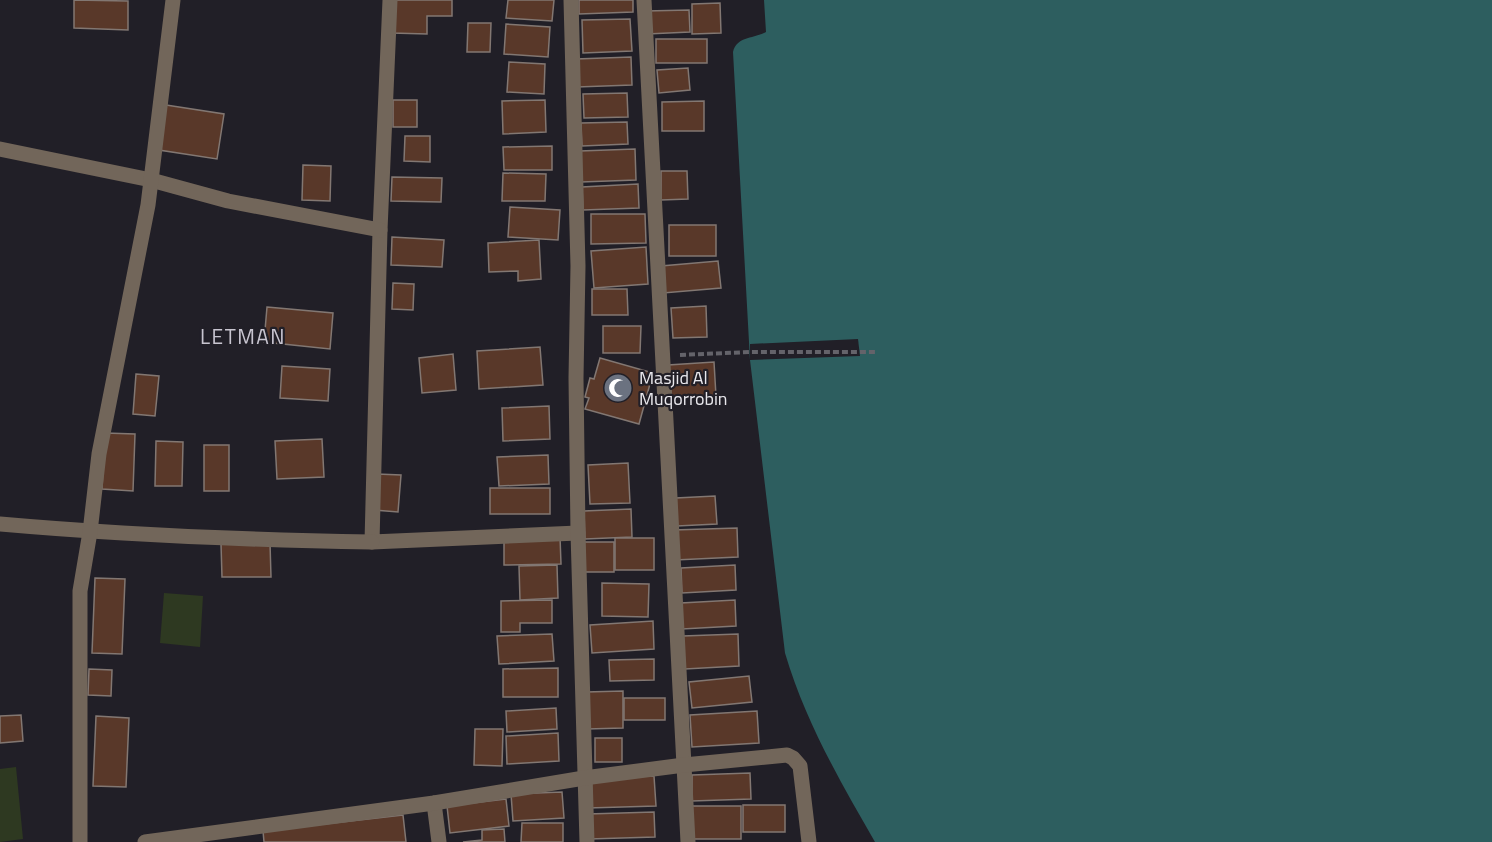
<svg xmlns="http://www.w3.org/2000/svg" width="1492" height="842" viewBox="0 0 1492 842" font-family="'Titillium Web',sans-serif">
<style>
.green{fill:#2e3921}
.water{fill:#2d5e5f}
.pier{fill:#211f27}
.building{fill:#593829;stroke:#827772;stroke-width:1.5}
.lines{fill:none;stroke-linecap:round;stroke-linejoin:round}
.path{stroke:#64636a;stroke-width:4;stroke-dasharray:6 3;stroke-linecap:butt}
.minor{stroke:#72665a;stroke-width:15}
.labels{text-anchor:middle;stroke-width:4.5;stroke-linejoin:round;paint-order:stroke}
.poi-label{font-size:18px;fill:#e9e8ed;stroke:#211f27;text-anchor:start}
.quarter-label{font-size:21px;letter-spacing:1.5px;fill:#c8c5d0;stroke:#211f27}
</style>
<rect width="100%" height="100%" fill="#211f27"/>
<!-- green -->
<g class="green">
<polygon points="164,593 203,596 200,647 160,643"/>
<polygon points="16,767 23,839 0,842 0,769"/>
</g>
<!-- water -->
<path class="water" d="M764,0H1492V842H875C840,781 805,721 785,653L750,360L733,52C737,36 753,39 766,32Z"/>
<!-- pier -->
<polygon class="pier" points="858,339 860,356 750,360 750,344"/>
<!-- building -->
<g class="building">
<polygon points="74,0 128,1 128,30 74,28"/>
<polygon points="392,0 452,0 452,16 427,16 427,34 392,33"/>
<polygon points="508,0 554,0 552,21 506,18"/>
<polygon points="579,0 633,0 633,12 579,14"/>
<polygon points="720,3 721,33 692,34 692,4"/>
<polygon points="689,10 690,32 647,34 646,11"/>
<polygon points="630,19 632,51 583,53 582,20"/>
<polygon points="468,23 491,23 490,52 467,52"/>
<polygon points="506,24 550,27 548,57 504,54"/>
<rect x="656" y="39" width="51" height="24"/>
<polygon points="631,57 632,85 577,87 576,59"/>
<polygon points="509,62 545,64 544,94 507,92"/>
<polygon points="688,68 690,90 659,93 657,70"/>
<polygon points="627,93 628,117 584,118 583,94"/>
<rect x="393" y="100" width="24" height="27"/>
<polygon points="545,100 546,132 503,134 502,101"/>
<polygon points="704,101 704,131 662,131 662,102"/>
<polygon points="166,105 224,114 217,159 159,150"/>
<polygon points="627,122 628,144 582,146 581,123"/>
<polygon points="405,136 430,136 430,162 404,161"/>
<polygon points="552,146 552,170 504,170 503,147"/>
<polygon points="635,149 636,180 581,182 580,151"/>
<polygon points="303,165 331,166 330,201 302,200"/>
<polygon points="661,171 687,171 688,199 661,200"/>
<polygon points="503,173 546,174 545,201 502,201"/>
<polygon points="392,177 442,178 441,202 391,201"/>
<polygon points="638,184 639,208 583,210 582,187"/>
<polygon points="510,207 560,210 558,240 508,237"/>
<polygon points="591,214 645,214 646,243 591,244"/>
<rect x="669" y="225" width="47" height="31"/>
<polygon points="392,237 444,240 442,267 391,265"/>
<polygon points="539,240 541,279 518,281 518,271 489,272 488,243"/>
<polygon points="646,247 648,284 594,288 591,251"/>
<polygon points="718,261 721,288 663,293 661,266"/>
<polygon points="393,283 414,284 413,310 392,309"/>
<polygon points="592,289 627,289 628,315 592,315"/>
<polygon points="706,306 707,337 673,338 671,308"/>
<polygon points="267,307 333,313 330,349 264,342"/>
<polygon points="603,326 641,326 640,353 603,353"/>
<polygon points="540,347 543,385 479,389 477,351"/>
<polygon points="453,354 456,390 422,393 419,358"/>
<polygon points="600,358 653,373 639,424 585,409 589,398 585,397 590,378 594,379"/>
<polygon points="714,362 716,396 669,399 668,365"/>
<polygon points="282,366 330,369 328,401 280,398"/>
<polygon points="136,374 159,376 155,416 133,414"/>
<polygon points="549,406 550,439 503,441 502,408"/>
<polygon points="105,433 135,434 133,491 102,489"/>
<polygon points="322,439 324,477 277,479 275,441"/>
<polygon points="156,441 183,442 182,486 155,486"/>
<rect x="204" y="445" width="25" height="46"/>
<polygon points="548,455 549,484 499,486 497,457"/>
<polygon points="628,463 630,503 590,504 588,465"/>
<polygon points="377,474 401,475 398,512 374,510"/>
<rect x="490" y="488" width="60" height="26"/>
<polygon points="715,496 717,524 677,526 676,498"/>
<polygon points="631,509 632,537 585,539 584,511"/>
<polygon points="737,528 738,557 675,560 673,530"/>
<polygon points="560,537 561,564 504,565 504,538"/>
<rect x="615" y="538" width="39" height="32"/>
<rect x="580" y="542" width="34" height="30"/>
<polygon points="270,543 271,577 222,577 221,544"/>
<polygon points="557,565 558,598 520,600 519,566"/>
<polygon points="735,565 736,590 682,593 681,568"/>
<polygon points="95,578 125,579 122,654 92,653"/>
<polygon points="602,583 649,584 648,617 602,616"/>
<polygon points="552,600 552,623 520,623 520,632 501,632 501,601"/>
<polygon points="735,600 736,626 682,629 681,603"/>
<polygon points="653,621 654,649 592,653 590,625"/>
<polygon points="552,634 554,661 499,664 497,636"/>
<polygon points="738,634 739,666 685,669 683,636"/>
<polygon points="654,659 654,680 610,681 609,660"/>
<polygon points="558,668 558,697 503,697 503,669"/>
<polygon points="89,669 112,670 111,696 88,695"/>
<polygon points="749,676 752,702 692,708 689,682"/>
<polygon points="623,691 623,728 587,729 586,692"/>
<rect x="624" y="698" width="41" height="22"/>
<polygon points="556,708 557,729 507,732 506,711"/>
<polygon points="757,711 759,743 692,747 690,715"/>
<polygon points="21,715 23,741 0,743 0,716"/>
<polygon points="96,716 129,718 126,787 93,786"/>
<polygon points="475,729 503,729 502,766 474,765"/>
<polygon points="558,733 559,761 507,764 506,736"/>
<rect x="595" y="738" width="27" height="24"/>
<polygon points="750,773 751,799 692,801 692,775"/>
<polygon points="654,776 656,806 588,808 587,778"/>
<polygon points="562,792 564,818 513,821 511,794"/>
<polygon points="506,799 509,826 450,833 447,806"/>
<rect x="743" y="805" width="42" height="27"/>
<rect x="692" y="806" width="49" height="33"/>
<polygon points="654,812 655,837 589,839 588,814"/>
<polygon points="403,815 406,842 264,842 263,831"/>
<polygon points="522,823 563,823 563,842 521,842"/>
<polygon points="504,829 505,842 463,842 482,840 482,830"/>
</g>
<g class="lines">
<!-- path -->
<polyline class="path" points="680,355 750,352 876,352"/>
<!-- minor -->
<g class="minor">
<polyline points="390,0 380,230 372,542 578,533"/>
<polyline points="571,0 578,266 576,378 578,533 587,842"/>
<polyline points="644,0 688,842"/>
<polyline points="0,149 151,180 228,201 380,230"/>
<path d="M0,524C124,535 248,540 372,542"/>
<polyline points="434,803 439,842"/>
<polyline points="80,842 80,591 90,532 99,454 148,205 173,0"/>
<polyline points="145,842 434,803 584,778 684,765 787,755 793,758 800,766 809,842"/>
</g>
</g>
<!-- icons -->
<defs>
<g id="mosque-disc" transform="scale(1.5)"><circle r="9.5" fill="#6b7280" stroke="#211f27"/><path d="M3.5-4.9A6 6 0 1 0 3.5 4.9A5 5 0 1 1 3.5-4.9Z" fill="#fff"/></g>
</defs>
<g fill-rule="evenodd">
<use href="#mosque-disc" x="618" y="388"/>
</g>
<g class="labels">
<!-- poi labels -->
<g class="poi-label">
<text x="639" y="384">Masjid Al<tspan x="639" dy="21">Muqorrobin</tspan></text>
</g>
<!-- quarter labels -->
<g class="quarter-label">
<text x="243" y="344">LETMAN</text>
</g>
</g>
</svg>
